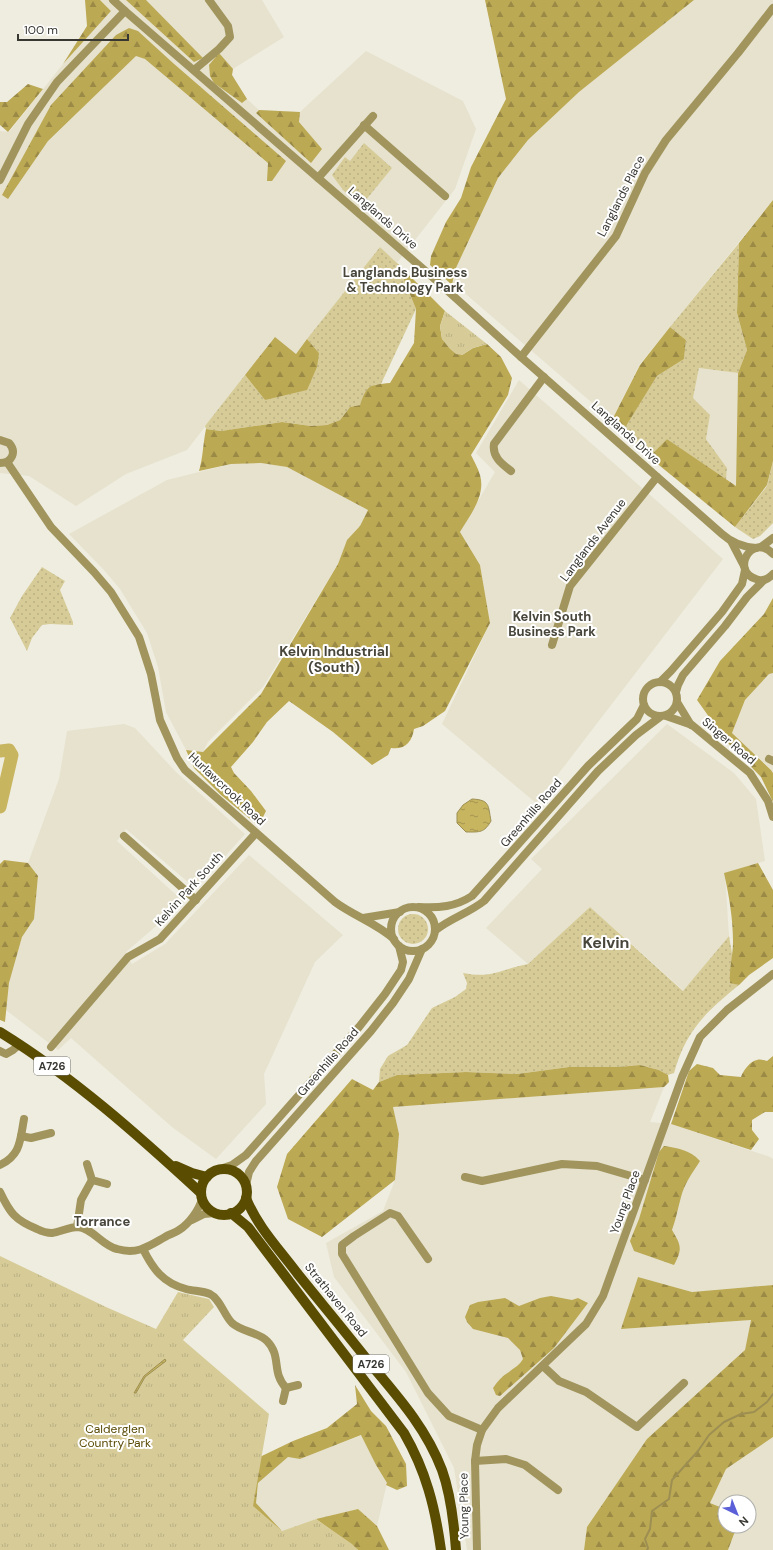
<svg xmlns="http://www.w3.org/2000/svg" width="773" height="1550" viewBox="0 0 773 1550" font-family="'DM Sans',sans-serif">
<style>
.built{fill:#e6e2ce}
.grass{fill:url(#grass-dots)}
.forest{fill:url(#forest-firs)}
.park{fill:url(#park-tufts)}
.water{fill:url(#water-ripples);stroke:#9d8f52}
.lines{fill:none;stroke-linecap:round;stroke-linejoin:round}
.stream{stroke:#9d8f52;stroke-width:2}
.river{stroke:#c8b560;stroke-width:13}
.minor{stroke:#a1955d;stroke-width:8}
.tertiary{stroke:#a1955d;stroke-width:8}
.primary{stroke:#5a4d02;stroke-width:10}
.labels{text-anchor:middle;stroke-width:4;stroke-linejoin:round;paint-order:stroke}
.shield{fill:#fff;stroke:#747370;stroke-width:1}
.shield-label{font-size:11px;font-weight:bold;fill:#383732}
.street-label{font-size:12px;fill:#383732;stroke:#fff}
.park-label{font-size:12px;fill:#584a04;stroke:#fff}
.neighbourhood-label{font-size:13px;font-weight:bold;fill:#48463b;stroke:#fff}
.quarter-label{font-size:14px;font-weight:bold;fill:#48463b;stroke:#fff}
.district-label{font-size:16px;font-weight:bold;fill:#48463b;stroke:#fff}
</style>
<defs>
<pattern id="grass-dots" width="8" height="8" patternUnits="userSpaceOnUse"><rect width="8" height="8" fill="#d7cc98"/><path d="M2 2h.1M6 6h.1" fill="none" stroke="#b9b083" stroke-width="1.8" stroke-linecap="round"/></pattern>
<pattern id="forest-firs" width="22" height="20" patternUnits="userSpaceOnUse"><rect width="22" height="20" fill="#bca954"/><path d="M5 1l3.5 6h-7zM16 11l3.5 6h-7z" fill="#9a8a46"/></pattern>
<pattern id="park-tufts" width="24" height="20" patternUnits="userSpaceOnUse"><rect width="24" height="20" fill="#d7cc98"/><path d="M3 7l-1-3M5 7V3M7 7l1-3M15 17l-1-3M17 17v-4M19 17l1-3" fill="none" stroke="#b9b083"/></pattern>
<pattern id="water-ripples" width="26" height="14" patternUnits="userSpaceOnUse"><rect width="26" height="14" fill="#c8b560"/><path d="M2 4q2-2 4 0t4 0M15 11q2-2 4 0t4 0" fill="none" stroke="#a39450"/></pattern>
</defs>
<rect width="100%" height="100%" fill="#efede0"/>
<!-- built -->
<g class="built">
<polygon points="100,0 262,0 284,37 233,69 232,75 247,99 259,110 300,112 366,51 463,101 476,129 455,189 397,263 380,247 296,354 274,338 187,450 126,474 76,506 29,476 0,473 0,131 9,132 63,64 111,11"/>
<polygon points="694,0 773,0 773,200 640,364 612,420 453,283 455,270 498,178 528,140 579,92"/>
<polygon points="699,368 738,373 736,487 726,480 727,468 706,439 710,415 693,398"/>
<polygon points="519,380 723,559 536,803 442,724 490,623 480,565 460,532 495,472 476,453"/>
<polygon points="261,463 287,467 368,510 360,526 347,540 338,564 263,687 208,742 203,752 186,750 166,712 158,667 147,633 120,589 104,570 69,534 167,480 231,464"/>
<polygon points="769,673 773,673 773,773 771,769 732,733 745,700"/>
<polygon points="124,724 135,728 176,772 245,834 196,889 126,829 117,841 184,902 126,952 132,964 165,944 249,855 343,935 315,962 264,1074 266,1104 216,1159 172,1127 71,1038 58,1050 6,1010 9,983 22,937 34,919 38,876 28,863 59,779 67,731"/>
<polygon points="667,724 734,773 756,799 765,861 725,873 729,936 684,991 590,907 528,964 486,928 542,869 531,859"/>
<polygon points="664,1087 650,1122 671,1124 770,1157 773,1159 773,1285 692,1292 638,1277 622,1329 751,1320 745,1350 587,1527 584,1550 467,1550 454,1468 406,1372 334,1277 326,1243 383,1211 395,1180 399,1134 393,1107"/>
<polygon points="362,1435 376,1465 387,1483 377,1526 358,1509 316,1519 282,1531 256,1503 258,1483 288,1457 300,1459"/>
<polygon points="773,1437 773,1550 728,1550 737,1526 749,1526 749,1502 725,1502 725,1509 710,1503 726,1469"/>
</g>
<!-- grass -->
<g class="grass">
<polygon points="364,143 392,168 361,206 343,190 332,175 345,157 350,161"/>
<polygon points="739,243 737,313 747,350 738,373 699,368 693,398 710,415 706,439 727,468 726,480 667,439 649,457 612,420 626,425 657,376 684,359 686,340 670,327"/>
<polygon points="380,247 397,263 416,309 381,384 374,385 360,405 350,407 340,420 327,425 311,426 282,422 221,431 206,429 205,426 245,375 265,400 319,353 307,339"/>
<polygon points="773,461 773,523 760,536 753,539 735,527 767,486"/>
<polygon points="42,567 65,581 60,590 73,622 73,625 50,624 42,625 32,638 27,651 10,618 22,596"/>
<path d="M590,907L683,991L729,936L733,959L730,975V982L739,985C706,1012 686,1030 674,1073L668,1075L659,1070L640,1065L618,1067H569L517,1074L466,1072L397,1075L379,1082L380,1069L388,1056L407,1045L432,1008L455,997L466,989L467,983L463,973C493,979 501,969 528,964Z"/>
<circle cx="413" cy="929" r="15"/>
</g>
<!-- forest -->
<g class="forest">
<polygon points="85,0 100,0 111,11 63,64 87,26"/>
<polygon points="126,0 146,0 203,58 194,62"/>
<polygon points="485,0 694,0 579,92 528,140 498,178 455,270 452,285 430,265 431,256 446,222 461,198 471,167 506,99"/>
<polygon points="129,28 138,31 173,63 286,161 272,181 267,181 268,163 145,59 136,56 48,141 8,199 2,195 51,105 116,35"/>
<polygon points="219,53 233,69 232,75 247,99 242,103 214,83 210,76 209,65"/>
<polygon points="28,84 43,89 8,132 0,125 0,102 7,102"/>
<polygon points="259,110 300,112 299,122 322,149 311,163 256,113"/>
<polygon points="773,200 773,461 767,485 735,527 649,457 667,439 736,486 738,373 747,350 737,313 739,243"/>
<path d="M397,263L445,311L440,326L442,339L462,355L473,348L487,344L501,357L512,378L508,395L471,455C474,461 478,468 480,475C486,496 470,515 460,532L480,565L490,623L445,711L423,726L414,729C412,742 405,750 391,748L388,755L372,765L333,732L289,701L267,722L253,742L231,767L234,773L251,791L266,811L263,817L255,823L221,795L194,768L186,750L203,752L261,694L338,564L347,540L360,526L368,510L287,467L261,463L231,464L199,471C203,458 203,443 206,429L221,431L282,422L311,426L327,425L340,420L350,407L360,405C367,385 369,385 390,383L414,343L416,309Z"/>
<polygon points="670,327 686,340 684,359 657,376 626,426 612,420 640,365"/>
<polygon points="275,337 296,354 307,339 319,353 317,367 307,390 265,400 245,375"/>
<polygon points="773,598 773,673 769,674 745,700 732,733 771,770 773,773 773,802 761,777 727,742 697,700 720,661 764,614"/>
<polygon points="4,860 28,863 38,876 34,919 22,937 9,983 5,1022 0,1020 0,864"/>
<path d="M758,863L773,890V958L749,975L739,985L730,983C729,969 733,955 733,942C733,918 729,896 724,873Z"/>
<path d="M773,1056V1112H765L752,1120V1130L759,1139L751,1150L671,1124L689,1071L697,1064L713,1068L720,1075L741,1077C743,1071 750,1061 757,1060C760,1059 764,1060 767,1061Z"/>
<polygon points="640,1065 659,1070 668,1075 669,1082 664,1087 393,1107 399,1134 395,1180 322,1237 288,1219 277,1187 287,1154 352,1079 373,1090 379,1082 397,1075 466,1072 517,1074 569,1067 618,1067"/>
<path d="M664,1146C678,1148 690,1150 700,1161C693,1172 684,1184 681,1197C678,1208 676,1219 672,1230C681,1245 683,1249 674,1265L634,1251L630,1241L639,1219L659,1152Z"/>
<polygon points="638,1277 692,1292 773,1285 773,1437 726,1469 710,1503 725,1509 725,1526 737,1526 728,1550 584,1550 587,1527 647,1439 745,1350 751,1320 621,1329"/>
<path d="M551,1296L572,1300L578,1298L588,1303L554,1348L500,1396L496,1395L493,1388C497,1382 502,1376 509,1372C515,1367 519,1366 523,1359L520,1350L508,1338L473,1329L467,1322L465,1317L470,1305L478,1302L505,1298L519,1306L540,1298Z"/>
<polygon points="0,1353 239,1467 293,1441 327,1428 357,1404 355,1385 371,1411 386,1426 406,1464 407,1486 397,1490 386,1485 387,1483 376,1465 361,1435 300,1459 288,1457 258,1483 256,1503 281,1530 275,1550"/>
<polygon points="358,1509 377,1526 389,1550 358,1550 316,1519"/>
</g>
<!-- park -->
<g class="park">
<polygon points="445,311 487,344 473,348 462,355 456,354 450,349 442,339 440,326"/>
<polygon points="0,1256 106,1307 156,1329 178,1292 209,1299 214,1307 183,1340 269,1414 253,1506 282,1531 316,1519 352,1544 358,1550 0,1550"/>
</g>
<!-- water -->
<g class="water">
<path d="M472,799C490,800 488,805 491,821C484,833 480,832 466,832L457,823V813L463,805Z"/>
<polygon points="165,1359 166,1361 145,1377 136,1393 134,1393 144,1376"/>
</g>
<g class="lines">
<!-- stream -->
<polyline class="stream" points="647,1550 648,1548 645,1539 650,1529 652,1511 669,1499 672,1480 698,1451 709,1435 724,1422 741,1414 754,1412 767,1402 773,1394"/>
<!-- river -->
<polyline class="river" points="0,751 9,750 12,755 0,807"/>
<!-- minor -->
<g class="minor">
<polyline points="113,0 125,11"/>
<polyline points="194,70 219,49 230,37 228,26 209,0"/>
<polyline points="364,125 445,196"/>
<polyline points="318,178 373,116"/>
<polyline points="521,357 616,236 645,173 666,140 738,53 773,8"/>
<path d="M511,471C502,464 492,457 494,444L544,377"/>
<polyline points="552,645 570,586 657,477"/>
<polyline points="769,759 773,761"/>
<polyline points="124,836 196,900"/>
<polyline points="51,1047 128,957 160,939 256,833"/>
<polyline points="0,1051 6,1054 13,1050 20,1044"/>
<polyline points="21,1136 31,1138 51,1133"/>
<polyline points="87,1164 92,1180 107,1184"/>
<path d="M0,1165C21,1155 20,1140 24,1119"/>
<polyline points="465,1177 482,1181 562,1164 597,1166 645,1180"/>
<path d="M0,1192C10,1213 15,1220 37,1229C41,1231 47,1233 52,1233C60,1232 69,1227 78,1227C92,1228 103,1246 117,1249C138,1255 149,1246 165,1237C170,1234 175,1233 179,1230C189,1224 199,1210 202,1199"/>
<polyline points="192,1220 204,1214 215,1213"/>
<polyline points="77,1227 81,1200 92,1180"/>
<path d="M143,1249C153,1269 163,1283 186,1289C193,1291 203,1291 210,1294C220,1299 224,1315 232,1323C242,1332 258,1332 267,1341C282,1356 271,1372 286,1388L298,1385"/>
<polyline points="428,1259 398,1216 390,1213 354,1236 342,1245 342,1254 428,1393 449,1416 482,1430"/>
<polyline points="543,1366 559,1381 586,1392 637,1427 684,1383"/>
<polyline points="283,1401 286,1388"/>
<polyline points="475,1461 506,1459 525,1465 558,1490"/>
<polyline points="477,1550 475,1461 477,1445 482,1430 498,1408 586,1324 603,1296 682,1077 700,1037 727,1010 773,974"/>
</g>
<!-- tertiary -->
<g class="tertiary">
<path d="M0,180L28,124L57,82L125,11L429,274L521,357L722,534C732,543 742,547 756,548"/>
<path d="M0,440L9,443C17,452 12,463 0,463"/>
<path d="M7,462L51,527L94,572L111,592L139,637L151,674L160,720L177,758L185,770L335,902C354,916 376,923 394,939"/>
<polyline points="731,541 744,566"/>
<polyline points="761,547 773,538"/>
<path d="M773,554C752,532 730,571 756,579C762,582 768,579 773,574"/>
<circle cx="660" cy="699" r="17"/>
<polyline points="660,682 671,671 722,612 742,584 745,570"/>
<polyline points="676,692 678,685 683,675 725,626 747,597 764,580"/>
<polyline points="677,702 691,725"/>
<polyline points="666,716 692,725 750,773 768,801 773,817"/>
<path d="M419,907C439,908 455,907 472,896L588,766L637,719L644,705"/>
<circle cx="413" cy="929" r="22"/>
<polyline points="363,918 400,912"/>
<path d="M436,930C451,918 469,913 484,901L598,771L636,735L660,717"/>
<polyline points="220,1169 232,1165 246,1155 359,1027 385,994 401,970 403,962 399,946"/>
<polyline points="246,1185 249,1172 256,1161 371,1031 393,1003 409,979 422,949"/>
</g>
<!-- primary -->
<g class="primary">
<path d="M0,1032C73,1077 138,1135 201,1193"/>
<polyline points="176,1166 192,1173 207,1177"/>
<circle cx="224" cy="1192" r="23"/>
<path d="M246,1198C257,1226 279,1249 297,1273C322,1304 348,1335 373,1367C400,1399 427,1430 442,1470C451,1495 454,1523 456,1550"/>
<path d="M231,1213L248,1227L404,1433C426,1471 435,1507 441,1550"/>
</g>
</g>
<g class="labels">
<!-- shield labels -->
<g class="shield">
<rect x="34" y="1057" width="36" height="18" rx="3"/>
<rect x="353" y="1355" width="36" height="18" rx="3"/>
</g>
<g class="shield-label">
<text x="52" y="1070">A726</text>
<text x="371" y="1368">A726</text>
</g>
<!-- street labels -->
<g class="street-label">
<text transform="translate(621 196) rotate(-63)" y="4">Langlands Place</text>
<text transform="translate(383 218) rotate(41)" y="4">Langlands Drive</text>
<text transform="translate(626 433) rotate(42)" y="4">Langlands Drive</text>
<text transform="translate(593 540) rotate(-53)" y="4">Langlands Avenue</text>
<text transform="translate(729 741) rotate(40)" y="4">Singer Road</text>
<text transform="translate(227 789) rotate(43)" y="4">Hurlawcrook Road</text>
<text transform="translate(531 813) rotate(-49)" y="4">Greenhills Road</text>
<text transform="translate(189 889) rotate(-48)" y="4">Kelvin Park South</text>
<text transform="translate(328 1062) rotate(-49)" y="4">Greenhills Road</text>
<text transform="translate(625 1202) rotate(-70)" y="4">Young Place</text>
<text transform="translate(336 1300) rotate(51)" y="4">Strathaven Road</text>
<text transform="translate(464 1506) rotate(-91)" y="4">Young Place</text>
</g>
<!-- park labels -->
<g class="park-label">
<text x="115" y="1433">Calderglen<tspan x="115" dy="14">Country Park</tspan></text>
</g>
<!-- neighbourhood labels -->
<g class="neighbourhood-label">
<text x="405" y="277">Langlands Business<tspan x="405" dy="15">&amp; Technology Park</tspan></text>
<text x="552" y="621">Kelvin South<tspan x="552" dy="15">Business Park</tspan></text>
<text x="102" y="1226">Torrance</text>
</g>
<!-- quarter labels -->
<g class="quarter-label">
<text x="334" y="656">Kelvin Industrial<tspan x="334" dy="16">(South)</tspan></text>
</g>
<!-- district labels -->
<g class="district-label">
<text x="606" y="948">Kelvin</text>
</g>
</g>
<!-- north arrow -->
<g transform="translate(737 1514) rotate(137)"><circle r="19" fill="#ffffff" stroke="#afafad"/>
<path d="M0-3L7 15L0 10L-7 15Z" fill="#5b60d8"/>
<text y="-6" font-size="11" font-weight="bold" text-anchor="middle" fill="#383732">N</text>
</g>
<!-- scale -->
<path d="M18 34v6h110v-6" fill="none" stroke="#383732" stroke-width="2"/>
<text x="24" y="34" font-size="12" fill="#383732" stroke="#ffffff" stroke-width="3" paint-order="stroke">100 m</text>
</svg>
